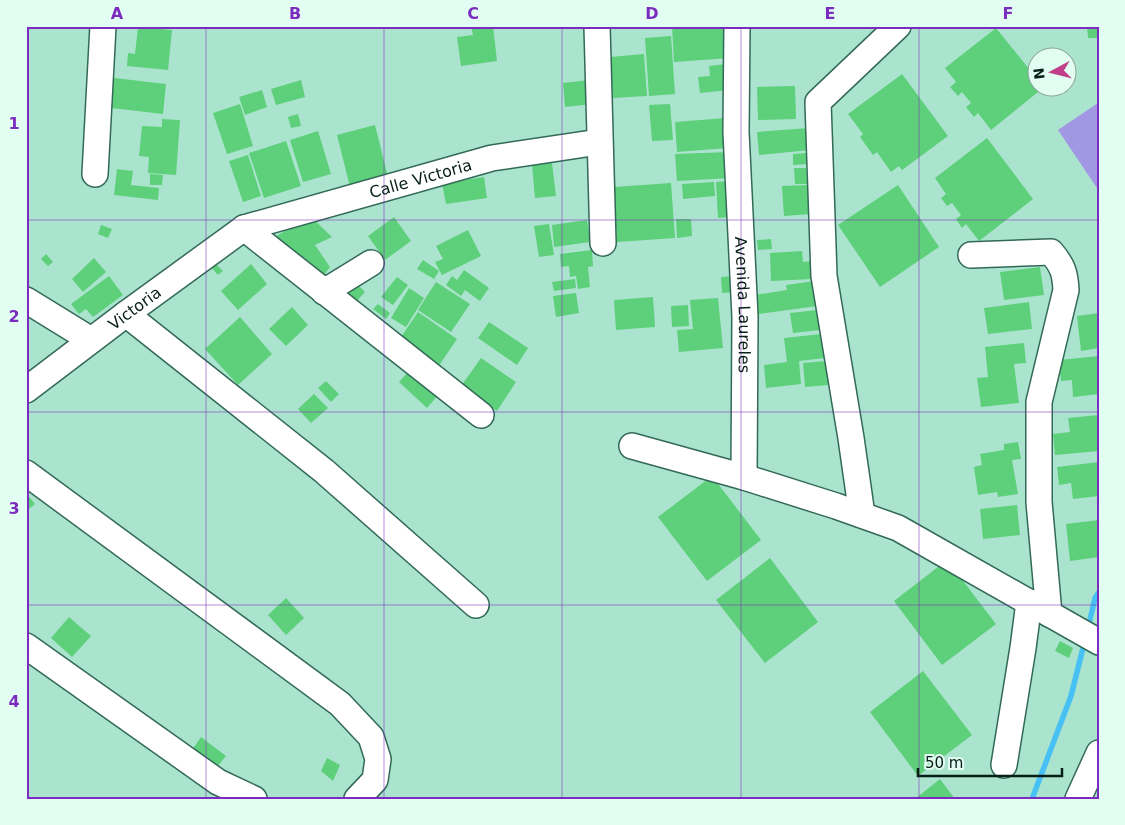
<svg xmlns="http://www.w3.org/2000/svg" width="1125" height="825" viewBox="0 0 1125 825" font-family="'DejaVu Sans',sans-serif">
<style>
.green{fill:#a197e3}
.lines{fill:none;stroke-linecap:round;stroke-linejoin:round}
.stream{stroke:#47c1f3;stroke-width:5.5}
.building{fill:#5ecf7a}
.minor-casing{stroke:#336957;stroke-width:28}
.minor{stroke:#fff;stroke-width:25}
.grid{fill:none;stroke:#7b2cbf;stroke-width:1;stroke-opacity:0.55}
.labels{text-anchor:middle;stroke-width:4.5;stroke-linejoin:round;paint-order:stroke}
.street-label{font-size:16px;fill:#071e16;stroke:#e2fef3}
.neatline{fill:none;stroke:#7b2cbf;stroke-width:2}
.grid-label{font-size:16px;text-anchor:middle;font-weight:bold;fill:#7b2cbf}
</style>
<rect width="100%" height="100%" fill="#abe4ce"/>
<!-- green -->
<polygon class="green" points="1098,103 1099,105 1099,191 1058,130"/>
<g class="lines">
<!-- stream -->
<g class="stream">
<polyline points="1088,628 1095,598 1099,592"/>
<polyline points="1032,799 1071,696 1085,640"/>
</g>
</g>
<!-- building -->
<g class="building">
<polygon points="471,26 493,26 497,61 461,66 457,37 473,35"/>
<polygon points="672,26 727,26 729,58 674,62"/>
<polygon points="1087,26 1098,26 1099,38 1088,38"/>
<polygon points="138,27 172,30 168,70 127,66 128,53 135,54"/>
<polygon points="996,28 1038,80 1038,88 1043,88 991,130 978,113 974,117 966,107 971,103 962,92 958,96 950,87 956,82 945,68"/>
<polygon points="671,36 675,94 649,96 645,38"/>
<polygon points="644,54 647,96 613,98 610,57"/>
<polygon points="726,64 729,90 700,93 698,77 710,76 709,66"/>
<polygon points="902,74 948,136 902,170 899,166 891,172 877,152 873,155 860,137 863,134 848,114"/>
<polygon points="106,77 166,84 163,114 103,107"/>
<polygon points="301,80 305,97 276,105 271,89"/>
<polygon points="589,80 592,104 565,107 563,83"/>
<polygon points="795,86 796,119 758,120 757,87"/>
<polygon points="262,90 267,107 245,115 239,97"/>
<polygon points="240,104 253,146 227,154 213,113"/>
<polygon points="670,104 673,140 652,141 649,105"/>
<polygon points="298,114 301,126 291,128 288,117"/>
<polygon points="726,118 728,148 677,152 675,122"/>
<polygon points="162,119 180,120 176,175 148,173 149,157 139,156 142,126 162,127"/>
<polygon points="375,125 388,177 350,187 337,135"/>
<polygon points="809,128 810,150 759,155 757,132"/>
<polygon points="318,131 331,174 303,182 290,140"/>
<polygon points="987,138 1033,199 979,241 966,224 962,228 956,219 961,215 952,203 947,206 941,198 946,194 935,178"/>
<polygon points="286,141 301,186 264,198 249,153"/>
<polygon points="730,152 731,178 677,181 675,154"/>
<polygon points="808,153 809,164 793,165 793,154"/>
<polygon points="248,155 261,196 243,202 229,161"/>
<polygon points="552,163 556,196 535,198 532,165"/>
<polygon points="794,168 806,168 807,184 795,184"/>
<polygon points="117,169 133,171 131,185 159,188 158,200 114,195"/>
<polygon points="150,174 163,175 162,185 150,185"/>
<polygon points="484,177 487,198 446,204 442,183"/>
<polygon points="729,181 732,217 718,218 716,182"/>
<polygon points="714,182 715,196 683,199 682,184"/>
<polygon points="671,183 675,238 617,242 614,187"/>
<polygon points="809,185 811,214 784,216 782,186"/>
<polygon points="898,185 939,247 880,287 838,225"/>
<polygon points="310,216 332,237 315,245 330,267 321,279 273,238"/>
<polygon points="394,217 411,241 385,260 368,236"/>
<polygon points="676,219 691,219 692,236 677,238"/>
<polygon points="587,220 590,242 554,247 552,225"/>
<polygon points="549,224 554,255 539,257 534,226"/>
<polygon points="101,225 112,229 108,238 98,234"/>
<polygon points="468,230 481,256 442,275 435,262 443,259 436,246"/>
<polygon points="771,239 772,249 758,250 757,240"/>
<polygon points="592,250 593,266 588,267 590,287 578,289 576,276 570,277 569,266 561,267 560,254"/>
<polygon points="802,251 803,262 811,261 812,279 771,281 770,253"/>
<polygon points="46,254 53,262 48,266 41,259"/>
<polygon points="94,258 106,272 83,292 72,279"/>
<polygon points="423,260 439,271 434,279 417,269"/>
<polygon points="213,261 223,271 218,275 209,265"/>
<polygon points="251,264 267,284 238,310 221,291"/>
<polygon points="1040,267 1044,295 1004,300 1000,272"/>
<polygon points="464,270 489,288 480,301 465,290 461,296 446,285 452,276 457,280"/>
<polygon points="109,276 123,295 93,317 86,309 79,314 71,304"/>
<polygon points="735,276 736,292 722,293 721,277"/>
<polygon points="397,277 408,285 393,305 381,297"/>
<polygon points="351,278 365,292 356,302 341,288"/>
<polygon points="575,279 576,288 554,291 552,282"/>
<polygon points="815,281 818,306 758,314 755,295 787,290 786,285"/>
<polygon points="436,282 470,304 451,332 418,310"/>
<polygon points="409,288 424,298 406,327 391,318"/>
<polygon points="576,293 579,313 556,317 553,296"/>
<polygon points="653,297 655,327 616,330 614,300"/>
<polygon points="718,298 723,348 679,352 677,330 693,329 690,300"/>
<polygon points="1029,302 1032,329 988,334 984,308"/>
<polygon points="378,304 390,313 386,319 373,309"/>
<polygon points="688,305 689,326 672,327 671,306"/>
<polygon points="292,307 308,325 286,346 269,329"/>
<polygon points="817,310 820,330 793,333 790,313"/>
<polygon points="418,312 457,339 438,367 399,340"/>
<polygon points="1099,313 1099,348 1081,351 1077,316"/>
<polygon points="240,317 272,354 238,385 205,349"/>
<polygon points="489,322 528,348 517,365 478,338"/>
<polygon points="822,334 825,358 799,361 801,384 766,388 764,365 787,362 784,338"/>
<polygon points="1024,343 1026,363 1014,364 1019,403 981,407 977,378 988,377 985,347"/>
<polygon points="1099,356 1099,394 1073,397 1072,380 1061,381 1059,360"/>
<polygon points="481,358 516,382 497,411 461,386"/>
<polygon points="826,361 828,385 805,387 803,363"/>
<polygon points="412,368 439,394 427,408 399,382"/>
<polygon points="326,381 339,394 331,402 318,388"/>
<polygon points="314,394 328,408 311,423 298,409"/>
<polygon points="1099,415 1099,451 1055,455 1053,434 1070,432 1068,418"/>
<polygon points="1018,442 1021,459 1012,460 1018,494 998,497 997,492 978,495 974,467 982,465 980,454 1004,450 1004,444"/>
<polygon points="1099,462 1099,496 1073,499 1071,483 1059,485 1057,467"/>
<polygon points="712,476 761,540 707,581 658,517"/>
<polygon points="26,493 35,504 26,511"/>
<polygon points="1017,505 1020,535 983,539 980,509"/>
<polygon points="1099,520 1099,557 1070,561 1066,524"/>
<polygon points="770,558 818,622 765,663 716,600"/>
<polygon points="947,560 996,624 942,665 894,601"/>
<polygon points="286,598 304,618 286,635 268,615"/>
<polygon points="69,617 91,636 72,657 51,638"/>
<polygon points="1060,641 1073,648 1069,658 1055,651"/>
<polygon points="923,671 972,735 918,776 870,712"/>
<polygon points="201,737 226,756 216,768 192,750"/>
<polygon points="327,758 340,765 333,781 321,771"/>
<polygon points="940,779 955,799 915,799"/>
</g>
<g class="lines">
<!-- minor casing -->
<g class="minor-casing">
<g id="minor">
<polyline points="597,26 603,243"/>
<path id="s1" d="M737,26L736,132L745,317L744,477"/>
<polyline points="95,174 103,26"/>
<polyline points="244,228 481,415"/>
<path d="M971,255L1051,252C1063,266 1065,273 1066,290L1039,402V502L1049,614"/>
<polyline points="324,292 371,263"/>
<polyline points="26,300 91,340"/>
<polyline points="126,314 324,471 476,605"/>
<path id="s2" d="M26,390L126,314L244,228L492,158L599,142"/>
<polyline points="632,446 744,477 836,506 898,528 1099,642"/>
<polyline points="26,473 340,704 371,737 378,759 375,780 357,799"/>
<polyline points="862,515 851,438 824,276 818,102 898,26"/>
<polyline points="26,646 218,782 254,799"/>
<polyline points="1004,765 1023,648 1029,602"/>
<polyline points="1078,799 1099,753"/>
</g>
</g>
<!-- minor -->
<use href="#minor" class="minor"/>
</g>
<!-- grid -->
<path class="grid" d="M206,26V799M384,26V799M562,26V799M741,26V799M919,26V799M26,220H1099M26,412H1099M26,605H1099"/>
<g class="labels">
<!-- street labels -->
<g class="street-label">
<text dy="6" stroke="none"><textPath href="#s2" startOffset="455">Calle Victoria</textPath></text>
<text dy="6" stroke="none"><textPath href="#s1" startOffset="279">Avenida Laureles</textPath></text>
<text dy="6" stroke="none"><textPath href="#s2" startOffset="136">Victoria</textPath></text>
</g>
</g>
<!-- border -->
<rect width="1125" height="825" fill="none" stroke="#e2fef3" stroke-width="55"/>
<!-- north arrow -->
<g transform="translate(1052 72) rotate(263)"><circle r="24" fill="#e2fef3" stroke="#8aa49b"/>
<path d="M0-4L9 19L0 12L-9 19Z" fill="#c03f88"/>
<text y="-8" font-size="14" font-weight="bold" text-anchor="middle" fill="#071e16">N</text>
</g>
<!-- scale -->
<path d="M918 768v8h144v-8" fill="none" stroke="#071e16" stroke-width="2.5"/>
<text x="925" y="768" font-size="15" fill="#071e16" stroke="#e2fef3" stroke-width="4" paint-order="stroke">50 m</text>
<rect x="28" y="28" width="1070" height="770" class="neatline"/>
<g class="grid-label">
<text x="117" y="19">A</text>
<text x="295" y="19">B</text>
<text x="473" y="19">C</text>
<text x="652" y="19">D</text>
<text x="830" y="19">E</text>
<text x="1008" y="19">F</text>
<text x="14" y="129">1</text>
<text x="14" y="322">2</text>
<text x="14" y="514">3</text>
<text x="14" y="707">4</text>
</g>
</svg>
